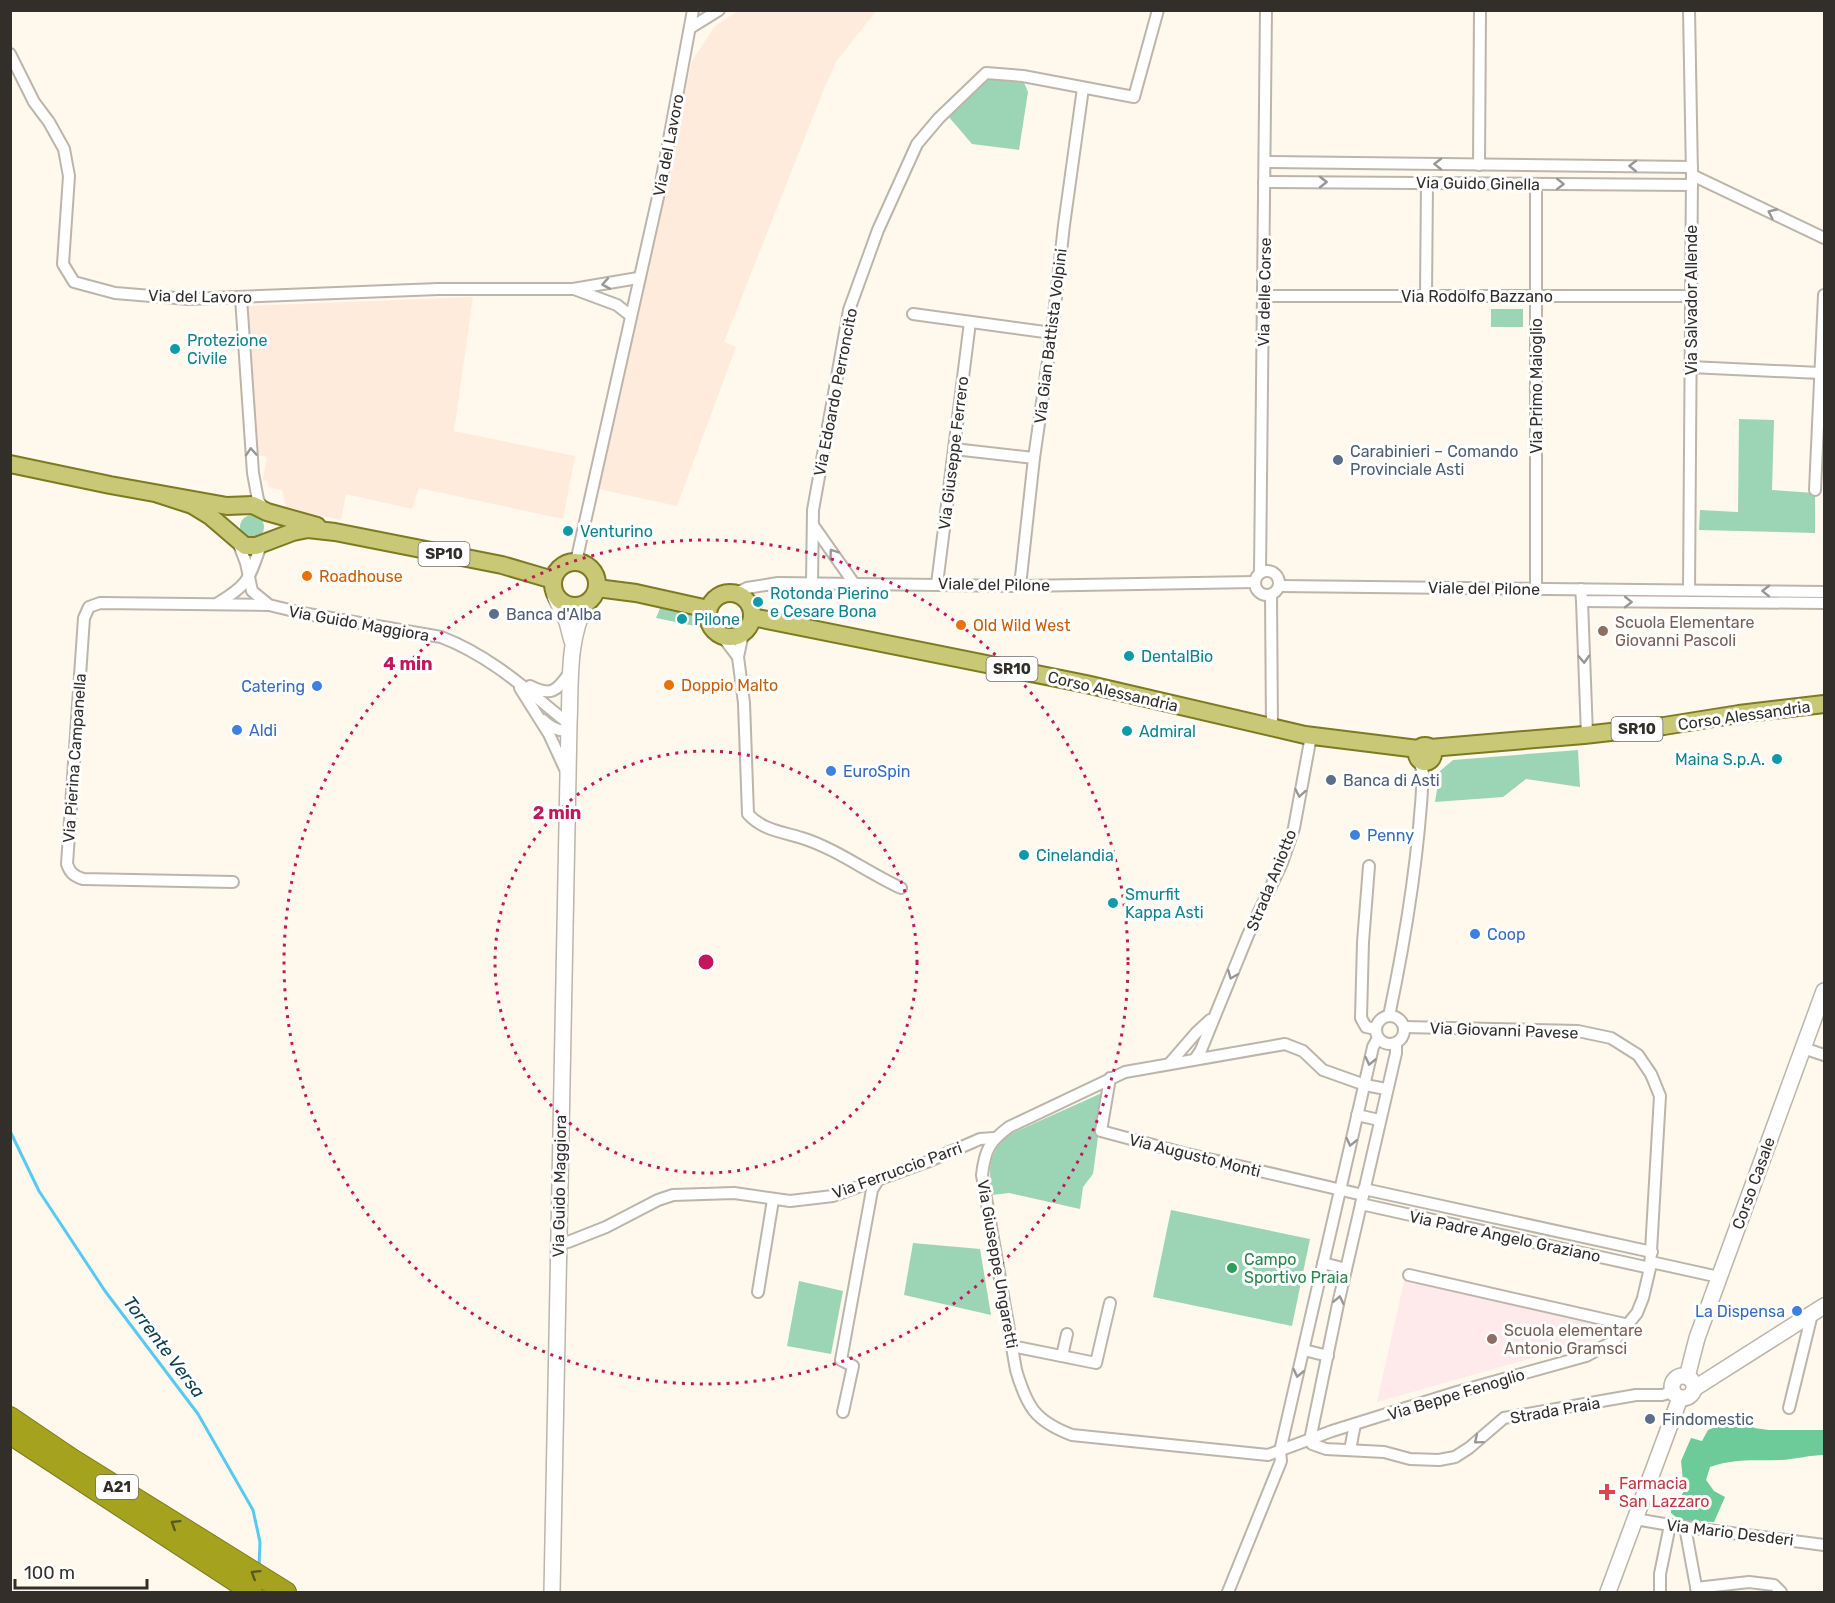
<svg xmlns="http://www.w3.org/2000/svg" width="1835" height="1603" viewBox="0 0 1835 1603" font-family="Rubik,sans-serif">
<style>
.industrial{fill:#feebdb}
.education{fill:#fee9eb}
.green{fill:#9cd5b5}
.forest{fill:#6dcb99}
.lines{fill:none;stroke-linecap:round;stroke-linejoin:round}
.stream{stroke:#5ac9f2;stroke-width:3}
.street-casing{stroke:#bcb5ab;stroke-width:14}
.secondary-casing{stroke:#bcb5ab;stroke-width:18}
.primary-casing{stroke:#7d7a22;stroke-width:20}
.highway-casing{stroke:#7d7a22;stroke-width:22}
.street{stroke:#fff;stroke-width:10}
.secondary{stroke:#fff;stroke-width:15}
.primary{stroke:#c9c877;stroke-width:16}
.highway{stroke:#a5a31d;stroke-width:20}
.oneway{stroke:#989795}
.oneway2{stroke:#5a5826}
.ring{fill:none;stroke:#c2185b;stroke-width:3;stroke-dasharray:3 6}
.culture-dot{fill:#0f9aa8;stroke:#fff;stroke-width:2}
.service-dot{fill:#5c6f8a;stroke:#fff;stroke-width:2}
.food-dot{fill:#e8710a;stroke:#fff;stroke-width:2}
.education-dot{fill:#8d6e63;stroke:#fff;stroke-width:2}
.shop-dot{fill:#3f7fe0;stroke:#fff;stroke-width:2}
.leisure-dot{fill:#2e9e5b;stroke:#fff;stroke-width:2}
.health-dot{fill:#e0444e;stroke:#fff;stroke-width:2}
.labels{text-anchor:middle;stroke-width:6;stroke-linejoin:round;paint-order:stroke}
.shield{fill:#fff;stroke:#706d6b;stroke-width:1.5}
.shield-label{font-size:15px;font-weight:bold;fill:#322f2b}
.street-label{font-size:16px;fill:#322f2b;stroke:#fff}
.culture-label{font-size:16px;fill:#0d838f;stroke:#fff;text-anchor:start}
.service-label{font-size:16px;fill:#4e5e75;stroke:#fff;text-anchor:start}
.food-label{font-size:16px;fill:#c56008;stroke:#fff;text-anchor:start}
.education-label{font-size:16px;fill:#785e54;stroke:#fff;text-anchor:start}
.shop-label{font-size:16px;fill:#366cbe;stroke:#fff;text-anchor:start}
.leisure-label{font-size:16px;fill:#27864d;stroke:#fff;text-anchor:start}
.health-label{font-size:16px;fill:#be3a42;stroke:#fff;text-anchor:start}
.water-label{font-size:18px;font-style:italic;fill:#0e4051;stroke:#fff}
.centre{fill:#c2185b;stroke:#fff;stroke-width:3}
.ring-label{font-size:18px;text-anchor:middle;font-weight:bold;fill:#c2185b;stroke:#fff;stroke-width:6;stroke-linejoin:round;paint-order:stroke}
</style>
<rect width="100%" height="100%" fill="#fff8ec"/>
<!-- industrial -->
<g class="industrial">
<polygon points="738,11 876,11 836,62 824,89 724,342 736,347 677,506 599,489 692,61 715,26"/>
<polygon points="473,297 454,431 575,456 563,519 419,488 412,509 346,494 341,520 286,508 282,490 268,487 268,481 263,480 267,457 257,455 246,306"/>
</g>
<!-- education -->
<polygon class="education" points="1405,1277 1615,1326 1608,1333 1588,1342 1377,1402"/>
<!-- green -->
<g class="green">
<polygon points="991,76 1023,80 1028,92 1019,150 972,144 948,116"/>
<rect x="1491" y="309" width="32" height="18"/>
<polygon points="1739,419 1774,420 1772,490 1815,493 1815,533 1699,530 1700,510 1738,512"/>
<circle cx="252" cy="527" r="12"/>
<path d="M661,606C676,609 694,610 700,627L656,618Z"/>
<polygon points="1578,750 1580,787 1526,779 1503,797 1435,802 1440,771 1453,760"/>
<path d="M1104,1092L1093,1174L1083,1187L1080,1209L1009,1193L992,1195C988,1169 988,1154 1008,1135Z"/>
<polygon points="1171,1210 1310,1239 1292,1326 1153,1297"/>
<polygon points="913,1243 980,1249 991,1315 904,1295"/>
<polygon points="799,1281 843,1291 831,1354 787,1346"/>
</g>
<!-- forest -->
<path class="forest" d="M1735,1419L1751,1423L1754,1428L1769,1430H1824V1455C1810,1455 1796,1459 1782,1460C1757,1461 1735,1458 1710,1467L1706,1480L1714,1491L1725,1497L1714,1522L1681,1521L1671,1513V1501L1680,1498L1684,1491L1681,1461L1691,1438L1702,1441L1708,1430Z"/>
<g class="lines">
<!-- stream -->
<g class="stream">
<polyline points="10,190 10,283"/>
<polyline points="10,1131 39,1191 105,1291 198,1414 253,1510 260,1542 259,1567"/>
</g>
<!-- street casing -->
<g class="street-casing">
<g id="street">
<polyline points="690,28 719,10"/>
<polyline points="10,54 34,102 49,122 64,149 69,176 63,264 74,282 115,293 188,299 438,289 573,289 638,278"/>
<polyline points="1265,162 1692,167"/>
<polyline points="1479,165 1480,10"/>
<polyline points="1692,175 1824,238"/>
<polyline points="1264,182 1692,185"/>
<polyline points="1536,184 1536,588"/>
<polyline points="574,289 617,305 631,316"/>
<polyline points="1264,296 1690,296"/>
<polyline points="1426,296 1427,183"/>
<polyline points="241,298 253,473 258,500 263,508"/>
<polyline points="913,314 1052,333"/>
<polyline points="1690,367 1820,373 1824,375"/>
<polyline points="954,449 1034,458"/>
<polyline points="1815,490 1824,295"/>
<polyline points="813,525 853,582"/>
<path d="M238,542L246,563L252,591L269,605L302,613L441,637C491,656 528,691 569,724"/>
<polyline points="576,562 660,188 693,10"/>
<circle cx="1267" cy="583" r="12"/>
<polyline points="1260,573 1266,10"/>
<polyline points="812,583 813,510 849,310 878,230 917,144 939,118 986,73 1023,76 1134,97 1158,10"/>
<polyline points="937,584 970,322"/>
<polyline points="1020,586 1034,458 1052,333 1064,225 1083,88"/>
<polyline points="1279,586 1824,592"/>
<polyline points="1581,589 1582,601 1824,603"/>
<polyline points="1689,590 1692,175 1689,10"/>
<polyline points="734,594 747,588 778,583 1020,586 1255,582"/>
<polyline points="1271,595 1272,728"/>
<polyline points="1582,601 1587,735"/>
<path d="M218,603C250,584 249,578 261,545"/>
<path d="M743,633L738,657L744,703L748,814C762,830 783,832 802,838C837,849 868,873 901,888"/>
<polyline points="722,636 738,657"/>
<path d="M530,686C551,697 557,691 570,672"/>
<polyline points="520,688 549,734 566,771"/>
<path d="M543,720C550,727 559,732 569,730"/>
<polyline points="1369,866 1363,942 1361,1018 1366,1027 1376,1029"/>
<path d="M233,882L83,879C74,876 70,873 67,864L84,618L89,607L100,603L269,605"/>
<path d="M1389,1016C1406,936 1419,856 1423,773L1419,761"/>
<circle cx="1390" cy="1030" r="14"/>
<polyline points="1396,1043 1396,1053 1338,1304 1310,1440 1312,1444 1326,1449 1384,1452 1410,1459 1439,1460 1455,1457 1469,1448 1504,1418 1636,1395 1662,1395 1673,1392"/>
<polyline points="1803,1048 1824,1055"/>
<polyline points="1195,1059 1201,1050 1248,935 1282,863 1294,828 1311,736"/>
<polyline points="1170,1063 1196,1033 1210,1020"/>
<polyline points="1110,1078 1101,1131 1183,1153 1363,1195"/>
<path d="M1386,1089L1365,1085L1323,1070L1303,1051L1285,1044L1125,1072L1009,1127C989,1142 985,1150 982,1175L1016,1370C1027,1407 1035,1421 1072,1435L1268,1455L1332,1431L1457,1392L1586,1356L1614,1341L1637,1313L1643,1298L1650,1268L1660,1096L1651,1074L1638,1055L1611,1038L1578,1031L1404,1027"/>
<polyline points="1357,1115 1379,1120"/>
<polyline points="1364,1189 1652,1252"/>
<polyline points="1361,1204 1650,1268"/>
<polyline points="558,1244 568,1242 606,1227 658,1200 673,1195 734,1193 790,1201 833,1196 927,1162 980,1139 994,1138"/>
<polyline points="1651,1262 1719,1277"/>
<polyline points="1323,1263 1346,1269"/>
<polyline points="1409,1275 1629,1325"/>
<polyline points="758,1292 773,1200"/>
<polyline points="1012,1346 1096,1363 1110,1303"/>
<polyline points="1304,1350 1328,1356"/>
<polyline points="1062,1356 1067,1334"/>
<polyline points="1789,1408 1812,1314"/>
<polyline points="843,1412 853,1366 841,1360 872,1190 878,1180"/>
<polyline points="1350,1450 1355,1424"/>
<polyline points="1635,1519 1670,1525 1824,1545"/>
<polyline points="1685,1527 1697,1592"/>
<polyline points="1696,1588 1749,1582 1774,1585 1781,1592"/>
<polyline points="1228,1592 1281,1461 1280,1451 1373,1047 1378,1038"/>
<polyline points="1660,1592 1660,1574 1670,1525"/>
</g>
</g>
<!-- secondary casing -->
<g class="secondary-casing">
<g id="secondary">
<polyline points="555,596 567,622 572,641"/>
<circle cx="1683" cy="1387" r="11"/>
<polyline points="1687,1377 1697,1338 1824,991"/>
<polyline points="1695,1388 1824,1306"/>
<path d="M552,1592L569,724C571,683 567,641 586,604"/>
<polyline points="1608,1592 1680,1398"/>
</g>
</g>
<!-- primary casing -->
<g class="primary-casing">
<g id="primary">
<polyline points="10,464 110,485 227,506 253,505 267,512 317,526"/>
<polyline points="158,494 192,505 210,516 245,546 256,546 293,532 308,529 335,532 502,565 553,580"/>
<circle cx="575" cy="584" r="22"/>
<polyline points="597,588 636,593 708,609"/>
<circle cx="730" cy="615" r="22"/>
<polyline points="752,617 1086,684 1305,735 1418,749"/>
<circle cx="1425" cy="754" r="8"/>
<polyline points="1430,748 1584,735 1664,726 1739,714 1824,704"/>
</g>
</g>
<!-- highway casing -->
<g class="highway-casing">
<g id="highway">
<polyline points="10,1417 72,1459 286,1592"/>
<polyline points="10,1434 252,1592"/>
</g>
</g>
<!-- street -->
<use href="#street" class="street"/>
<!-- secondary -->
<use href="#secondary" class="secondary"/>
<!-- primary -->
<use href="#primary" class="primary"/>
<!-- highway -->
<use href="#highway" class="highway"/>
</g>
<!-- one-way arrows -->
<defs><path id="oneway-chevron" d="M-2-3.5L2.5 0L-2 3.5" fill="none" stroke-width="1.6" stroke-linecap="round" stroke-linejoin="round" transform="scale(1.5)"/></defs>
<g class="oneway">
<use href="#oneway-chevron" transform="translate(1438 164) rotate(-179)"/>
<use href="#oneway-chevron" transform="translate(1633 166) rotate(-179)"/>
<use href="#oneway-chevron" transform="translate(1323 182)"/>
<use href="#oneway-chevron" transform="translate(1560 184) rotate(1)"/>
<use href="#oneway-chevron" transform="translate(1772 213) rotate(-155)"/>
<use href="#oneway-chevron" transform="translate(606 284) rotate(170)"/>
<use href="#oneway-chevron" transform="translate(251 452) rotate(-94)"/>
<use href="#oneway-chevron" transform="translate(833 553) rotate(-125)"/>
<use href="#oneway-chevron" transform="translate(1766 591) rotate(-179)"/>
<use href="#oneway-chevron" transform="translate(1628 602) rotate(1)"/>
<use href="#oneway-chevron" transform="translate(1584 659) rotate(88)"/>
<use href="#oneway-chevron" transform="translate(1300 793) rotate(100)"/>
<use href="#oneway-chevron" transform="translate(1232 975) rotate(112)"/>
<use href="#oneway-chevron" transform="translate(1370 1061) rotate(103)"/>
<use href="#oneway-chevron" transform="translate(1351 1142) rotate(103)"/>
<use href="#oneway-chevron" transform="translate(1339 1300) rotate(-78)"/>
<use href="#oneway-chevron" transform="translate(1298 1373) rotate(103)"/>
<use href="#oneway-chevron" transform="translate(1478 1440) rotate(140)"/>
</g>
<g class="oneway2">
<use href="#oneway-chevron" transform="translate(175 1524) rotate(-148)"/>
<use href="#oneway-chevron" transform="translate(255 1574) rotate(-148)"/>
</g>
<!-- distance rings -->
<g class="ring">
<circle cx="706" cy="962" r="211"/>
<circle cx="706" cy="962" r="422"/>
</g>
<!-- markers -->
<g class="culture-dot">
<circle cx="175" cy="349" r="6"/>
<circle cx="568" cy="531" r="6"/>
<circle cx="758" cy="602" r="6"/>
<circle cx="682" cy="619" r="6"/>
<circle cx="1129" cy="656" r="6"/>
<circle cx="1127" cy="731" r="6"/>
<circle cx="1777" cy="759" r="6"/>
<circle cx="1024" cy="855" r="6"/>
<circle cx="1113" cy="903" r="6"/>
</g>
<g class="service-dot">
<circle cx="1338" cy="460" r="6"/>
<circle cx="494" cy="614" r="6"/>
<circle cx="1331" cy="780" r="6"/>
<circle cx="1650" cy="1419" r="6"/>
</g>
<g class="food-dot">
<circle cx="307" cy="576" r="6"/>
<circle cx="961" cy="625" r="6"/>
<circle cx="669" cy="685" r="6"/>
</g>
<g class="education-dot">
<circle cx="1603" cy="631" r="6"/>
<circle cx="1492" cy="1339" r="6"/>
</g>
<g class="shop-dot">
<circle cx="317" cy="686" r="6"/>
<circle cx="237" cy="730" r="6"/>
<circle cx="831" cy="771" r="6"/>
<circle cx="1355" cy="835" r="6"/>
<circle cx="1475" cy="934" r="6"/>
<circle cx="1797" cy="1311" r="6"/>
</g>
<circle class="leisure-dot" cx="1232" cy="1268" r="6"/>
<path class="health-dot" d="M1604 1483h6v6h6v6h-6v6h-6v-6h-6v-6h6z"/>
<g class="labels">
<!-- shield labels -->
<g class="shield">
<rect x="418.5" y="542" width="51" height="24" rx="4.5"/>
<rect x="986.5" y="657" width="51" height="24" rx="4.5"/>
<rect x="1611.5" y="717" width="51" height="24" rx="4.5"/>
<rect x="96" y="1475" width="42" height="24" rx="4.5"/>
</g>
<g class="shield-label">
<text x="444" y="559">SP10</text>
<text x="1012" y="674">SR10</text>
<text x="1637" y="734">SR10</text>
<text x="117" y="1492">A21</text>
</g>
<!-- street labels -->
<g class="street-label">
<text transform="translate(668 145) rotate(-79)" y="6">Via del Lavoro</text>
<text transform="translate(1478 183) rotate(1)" y="6">Via Guido Ginella</text>
<text transform="translate(1264 292) rotate(-89)" y="6">Via delle Corse</text>
<text transform="translate(200 296) rotate(1)" y="6">Via del Lavoro</text>
<text x="1477" y="302">Via Rodolfo Bazzano</text>
<text transform="translate(1691 300) rotate(-90)" y="6">Via Salvador Allende</text>
<text transform="translate(1050 336) rotate(-83)" y="6">Via Gian Battista Volpini</text>
<text transform="translate(1536 386) rotate(-90)" y="6">Via Primo Maioglio</text>
<text transform="translate(835 392) rotate(-79)" y="6">Via Edoardo Perroncito</text>
<text transform="translate(953 453) rotate(-83)" y="6">Via Giuseppe Ferrero</text>
<text transform="translate(994 584) rotate(1)" y="6">Viale del Pilone</text>
<text transform="translate(1484 588) rotate(1)" y="6">Viale del Pilone</text>
<text transform="translate(359 623) rotate(10)" y="6">Via Guido Maggiora</text>
<text transform="translate(1113 691) rotate(13)" y="6">Corso Alessandria</text>
<text transform="translate(1744 715) rotate(-8)" y="6">Corso Alessandria</text>
<text transform="translate(74 758) rotate(-86)" y="6">Via Pierina Campanella</text>
<text transform="translate(1271 880) rotate(-68)" y="6">Strada Aniotto</text>
<text transform="translate(1504 1030) rotate(2)" y="6">Via Giovanni Pavese</text>
<text transform="translate(1195 1155) rotate(14)" y="6">Via Augusto Monti</text>
<text transform="translate(897 1170) rotate(-20)" y="6">Via Ferruccio Parri</text>
<text transform="translate(1753 1183) rotate(-70)" y="6">Corso Casale</text>
<text transform="translate(559 1186) rotate(-89)" y="6">Via Guido Maggiora</text>
<text transform="translate(1505 1236) rotate(12)" y="6">Via Padre Angelo Graziano</text>
<text transform="translate(998 1264) rotate(80)" y="6">Via Giuseppe Ungaretti</text>
<text transform="translate(1456 1394) rotate(-17)" y="6">Via Beppe Fenoglio</text>
<text transform="translate(1555 1410) rotate(-10)" y="6">Strada Praia</text>
<text transform="translate(1730 1532) rotate(7)" y="6">Via Mario Desderi</text>
</g>
<!-- culture labels -->
<g class="culture-label">
<text x="187" y="346">Protezione<tspan x="187" dy="18">Civile</tspan></text>
<text x="580" y="537">Venturino</text>
<text x="770" y="599">Rotonda Pierino<tspan x="770" dy="18">e Cesare Bona</tspan></text>
<text x="694" y="625">Pilone</text>
<text x="1141" y="662">DentalBio</text>
<text x="1139" y="737">Admiral</text>
<text x="1765" y="765" text-anchor="end">Maina S.p.A.</text>
<text x="1036" y="861">Cinelandia</text>
<text x="1125" y="900">Smurfit<tspan x="1125" dy="18">Kappa Asti</tspan></text>
</g>
<!-- service labels -->
<g class="service-label">
<text x="1350" y="457">Carabinieri – Comando<tspan x="1350" dy="18">Provinciale Asti</tspan></text>
<text x="506" y="620">Banca d'Alba</text>
<text x="1343" y="786">Banca di Asti</text>
<text x="1662" y="1425">Findomestic</text>
</g>
<!-- food labels -->
<g class="food-label">
<text x="319" y="582">Roadhouse</text>
<text x="973" y="631">Old Wild West</text>
<text x="681" y="691">Doppio Malto</text>
</g>
<!-- education labels -->
<g class="education-label">
<text x="1615" y="628">Scuola Elementare<tspan x="1615" dy="18">Giovanni Pascoli</tspan></text>
<text x="1504" y="1336">Scuola elementare<tspan x="1504" dy="18">Antonio Gramsci</tspan></text>
</g>
<!-- shop labels -->
<g class="shop-label">
<text x="305" y="692" text-anchor="end">Catering</text>
<text x="249" y="736">Aldi</text>
<text x="843" y="777">EuroSpin</text>
<text x="1367" y="841">Penny</text>
<text x="1487" y="940">Coop</text>
<text x="1785" y="1317" text-anchor="end">La Dispensa</text>
</g>
<!-- leisure labels -->
<g class="leisure-label">
<text x="1244" y="1265">Campo<tspan x="1244" dy="18">Sportivo Praia</tspan></text>
</g>
<!-- health labels -->
<g class="health-label">
<text x="1619" y="1489">Farmacia<tspan x="1619" dy="18">San Lazzaro</tspan></text>
</g>
<!-- water labels -->
<g class="water-label">
<text transform="translate(164 1347) rotate(53)" y="6">Torrente Versa</text>
</g>
</g>
<circle cx="706" cy="962" r="9" class="centre"/>
<g class="ring-label">
<text x="408" y="670">4 min</text>
<text x="557" y="819">2 min</text>
</g>
<!-- border -->
<rect width="1835" height="1603" fill="none" stroke="#322f2b" stroke-width="24"/>
<!-- scale -->
<path d="M15 1579v9h132v-9" fill="none" stroke="#322f2b" stroke-width="3"/>
<text x="24" y="1579" font-size="18" fill="#322f2b" stroke="#ffffff" stroke-width="4.5" paint-order="stroke">100 m</text>
</svg>
